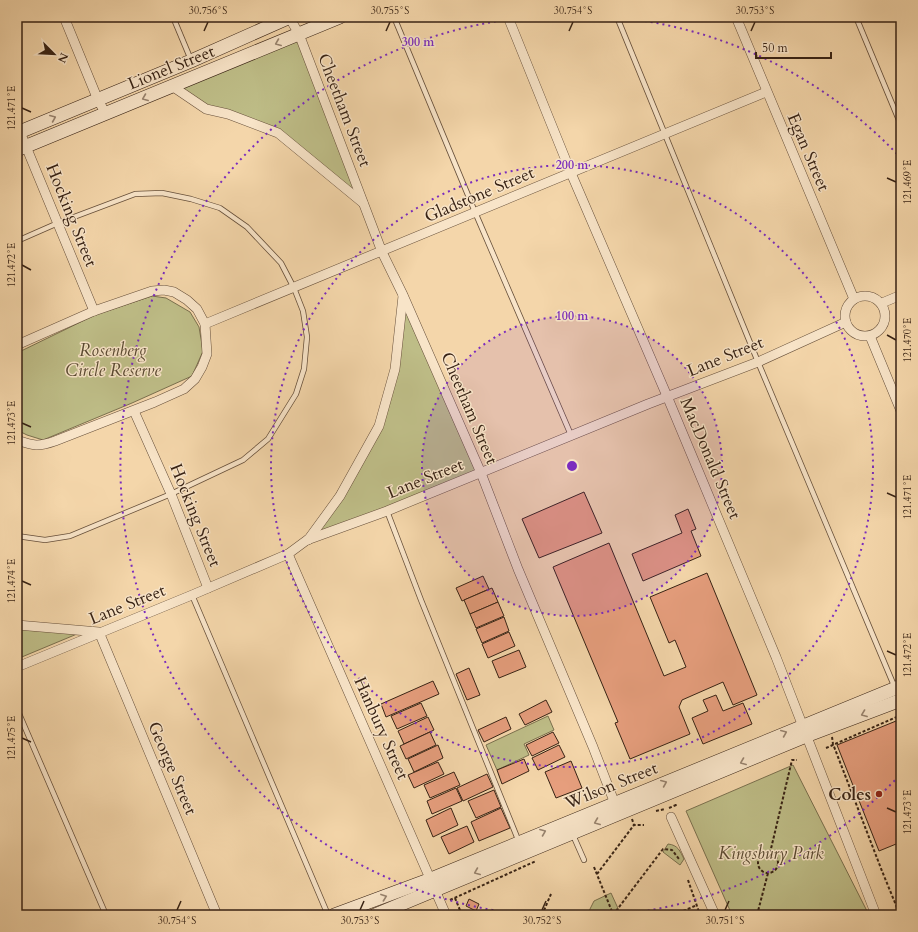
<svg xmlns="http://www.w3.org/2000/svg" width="918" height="932" viewBox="0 0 918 932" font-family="Cardo,serif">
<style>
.green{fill:#bebd87;stroke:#7a704e}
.building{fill:#e69e7d;stroke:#372214}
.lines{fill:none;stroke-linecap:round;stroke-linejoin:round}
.lane-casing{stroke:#664f3a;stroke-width:6}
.street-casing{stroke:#664f3a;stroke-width:10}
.secondary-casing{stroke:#372214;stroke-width:14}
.path{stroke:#372214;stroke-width:2;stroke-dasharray:3 2;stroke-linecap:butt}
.lane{stroke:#f8e4c8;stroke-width:4.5}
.street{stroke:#f8e4c8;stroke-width:9}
.secondary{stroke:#f8e4c8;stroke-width:13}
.oneway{stroke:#98836e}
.ticks{fill:none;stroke:#372214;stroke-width:1.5}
.ring{fill:none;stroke:#7b2cbf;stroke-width:2;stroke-dasharray:2 4}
.poi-dot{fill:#8f2418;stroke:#f8e4c8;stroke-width:1.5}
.labels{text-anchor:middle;stroke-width:3;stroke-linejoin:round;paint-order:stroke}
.street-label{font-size:17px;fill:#372214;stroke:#f8e4c8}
.park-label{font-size:17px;font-style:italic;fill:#594931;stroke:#f8e4c8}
.poi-label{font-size:17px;font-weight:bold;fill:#372214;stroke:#f8e4c8;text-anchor:end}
.centre{fill:#7b2cbf;stroke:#f8e4c8;stroke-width:2}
.ring-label{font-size:12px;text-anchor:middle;font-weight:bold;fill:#7b2cbf;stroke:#f8e4c8;stroke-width:3;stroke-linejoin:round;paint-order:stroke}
.neatline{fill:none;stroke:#372214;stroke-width:1.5}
.ticks-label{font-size:10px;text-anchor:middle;fill:#372214}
</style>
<rect width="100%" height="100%" fill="#f4d6aa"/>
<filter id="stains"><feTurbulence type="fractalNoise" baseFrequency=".005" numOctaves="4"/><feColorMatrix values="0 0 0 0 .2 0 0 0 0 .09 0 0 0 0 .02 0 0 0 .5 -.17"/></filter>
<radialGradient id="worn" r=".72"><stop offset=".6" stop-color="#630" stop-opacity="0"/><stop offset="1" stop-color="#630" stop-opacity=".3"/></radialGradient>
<!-- green -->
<g class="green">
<polygon points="299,34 364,204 278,133 206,109 172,86"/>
<polygon points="403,295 481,473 307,540 379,426 395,369"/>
<polygon points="152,296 166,298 190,312 199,327 203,351 192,376 132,403 43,440 27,435 17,430 17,353 95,315"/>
<polygon points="17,629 77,634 17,659"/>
<polygon points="548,716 554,730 524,744 529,755 497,770 486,745"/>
<polygon points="793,765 869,915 732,915 686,811"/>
<path d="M668,844C678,845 680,851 684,859L680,865L663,852Z"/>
<polygon points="611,893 621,915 587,915 594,901"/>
</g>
<!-- building -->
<g class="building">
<polygon points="584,492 602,533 539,558 522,519"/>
<polygon points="688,509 696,529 691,531 701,556 643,581 632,554 682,533 675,515"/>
<polygon points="609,543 664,676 686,667 675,640 669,643 650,597 707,573 757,695 733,705 723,682 682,700 679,707 690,734 630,759 615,723 618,722 553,567"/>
<polygon points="483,576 489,589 462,601 456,588"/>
<polygon points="492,588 498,602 470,614 464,600"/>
<polygon points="498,602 504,616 476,628 470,614"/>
<polygon points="504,617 509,631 482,643 476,629"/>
<polygon points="509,632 515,646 488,658 482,644"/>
<polygon points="519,650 526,667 499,678 492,661"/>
<polygon points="469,668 480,695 467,700 456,674"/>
<polygon points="433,681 439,694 386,717 381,704"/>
<polygon points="716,695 723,711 743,703 752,724 703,744 692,718 708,711 703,700"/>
<polygon points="546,700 552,712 525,725 519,714"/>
<polygon points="421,703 427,716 397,729 391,716"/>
<polygon points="428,717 434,730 404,744 398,731"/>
<polygon points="506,717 511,729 484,742 478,730"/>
<polygon points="901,719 901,842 879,851 837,745"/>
<polygon points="430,732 436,745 406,759 400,746"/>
<polygon points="553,732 559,743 532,756 526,745"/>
<polygon points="438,745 443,758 414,772 408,759"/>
<polygon points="559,745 565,757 538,770 532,758"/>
<polygon points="524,759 529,771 502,784 497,770"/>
<polygon points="571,761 582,788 556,798 545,772"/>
<polygon points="438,762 444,774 414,788 408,775"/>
<polygon points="454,772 460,785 430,798 424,785"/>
<polygon points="487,774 493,787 463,801 457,788"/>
<polygon points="456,788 462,801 432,814 427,801"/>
<polygon points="494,790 501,807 476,818 468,801"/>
<polygon points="451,808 458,825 433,837 426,820"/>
<polygon points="501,808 510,828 479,841 471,822"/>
<polygon points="467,826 474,842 449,854 441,837"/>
<polygon points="469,899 479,904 476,911 466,906"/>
</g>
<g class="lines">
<!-- lane casing -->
<g class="lane-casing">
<g id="lane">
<polyline points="173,17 191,60"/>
<polyline points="394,17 475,212 571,435"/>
<polyline points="617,17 758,362 895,688"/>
<polyline points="856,17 901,125"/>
<polyline points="17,241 58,223 135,194 162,193 191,199 220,208 247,227 281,263 294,288 303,311 307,337 304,369 296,394 268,439 243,460 171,494 70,536 45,540 17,536"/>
<polyline points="387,511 421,600 519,842"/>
<polyline points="192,595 328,915"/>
<polyline points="17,709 106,915"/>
<polyline points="573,835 584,860"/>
</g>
</g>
<!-- street casing -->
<g class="street-casing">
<g id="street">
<polyline points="64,17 98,100 106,114"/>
<polyline points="289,17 299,34 382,252 403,295 481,473 518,569 593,747 617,809"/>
<polyline points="508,17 571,173 667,396 776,657 876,915"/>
<polyline points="736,17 854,299"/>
<polyline points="172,86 206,109 228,114 278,133 363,203"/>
<polyline points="20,132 94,311"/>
<circle cx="865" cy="316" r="20"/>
<polyline points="882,303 901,295"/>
<polyline points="205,324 766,92"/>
<polyline points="870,336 901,411"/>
<path d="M17,345L94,311L152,291L164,290L174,292L187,300L197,309L205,324L207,354L202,367L195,379L184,389L155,402L55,441C38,447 34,446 17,440"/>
<polyline points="134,411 171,494 208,588"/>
<polyline points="308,540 340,496 379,426 395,369 403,296"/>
<polyline points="288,554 446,915"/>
<polyline points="17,625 99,632 217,915"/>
<polyline points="17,667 192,595 288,554 307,540 387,511 648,404 758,362 846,322"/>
<polyline points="671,817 715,915"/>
</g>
</g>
<!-- secondary casing -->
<g class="secondary-casing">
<g id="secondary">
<polyline points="17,133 191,61 290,17"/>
<polyline points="17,150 340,17"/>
<polyline points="334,915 431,879 901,686"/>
<polyline points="375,915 806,736 901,700"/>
</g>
</g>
<!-- path -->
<g class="path">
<polyline points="832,737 833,744 882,871 900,915"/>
<polyline points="826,748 901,715"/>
<polyline points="669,808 676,805 675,803"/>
<polyline points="656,811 665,809"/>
<polyline points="632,819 634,825 644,825"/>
<circle cx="768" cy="863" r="10"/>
<polyline points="770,853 792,760 797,760"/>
<polyline points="594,867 613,914"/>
<polyline points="597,874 634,825"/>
<polyline points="688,880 699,912"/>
<polyline points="455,898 462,915"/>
<polyline points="450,900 536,861"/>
<polyline points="542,915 551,894"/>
<polyline points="613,915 663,849 672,850 679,859"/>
<polyline points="674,915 697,905"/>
<polyline points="757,915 768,873"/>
</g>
<!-- lane -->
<use href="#lane" class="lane"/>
<!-- street -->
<use href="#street" class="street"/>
<!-- secondary -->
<use href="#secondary" class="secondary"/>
</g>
<!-- one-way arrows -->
<defs><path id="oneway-chevron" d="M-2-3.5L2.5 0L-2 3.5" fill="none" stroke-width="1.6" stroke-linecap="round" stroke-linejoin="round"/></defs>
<g class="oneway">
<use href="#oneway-chevron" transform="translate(278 43) rotate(158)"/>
<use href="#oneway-chevron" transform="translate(145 98) rotate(158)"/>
<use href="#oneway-chevron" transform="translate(53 118) rotate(-23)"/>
<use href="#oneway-chevron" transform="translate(864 714) rotate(159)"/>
<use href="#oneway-chevron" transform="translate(784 733) rotate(-23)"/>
<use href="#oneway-chevron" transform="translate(743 762) rotate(158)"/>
<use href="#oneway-chevron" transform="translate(664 783) rotate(-23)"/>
<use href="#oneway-chevron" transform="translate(597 822) rotate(158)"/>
<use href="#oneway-chevron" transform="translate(543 832) rotate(-22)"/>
<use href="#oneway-chevron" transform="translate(477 872) rotate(157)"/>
<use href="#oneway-chevron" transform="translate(384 897) rotate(-20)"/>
</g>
<!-- ticks -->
<path class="ticks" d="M204,31L208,22M386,31L390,22M569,31L573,22M751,31L755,22M22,108L31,112M887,178L896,182M22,265L31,270M887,335L896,340M22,423L31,427M887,493L896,497M22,581L31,585M887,651L896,655M22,738L31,742M887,808L896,812M177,910L181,901M360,910L364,901M542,910L546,901M725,910L729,901"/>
<!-- distance rings -->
<circle cx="572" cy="466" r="150" fill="#7b2cbf" fill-opacity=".12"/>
<g class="ring">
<circle cx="572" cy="466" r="150"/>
<circle cx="572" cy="466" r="301"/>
<path d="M899 776A451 451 0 0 1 615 915M529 915A451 451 0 0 1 529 17M615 17A451 451 0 0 1 899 156"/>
</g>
<!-- markers -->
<circle class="poi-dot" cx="879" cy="794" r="4"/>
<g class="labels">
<!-- street labels -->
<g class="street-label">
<text transform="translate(171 67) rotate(-22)" y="6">Lionel Street</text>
<text transform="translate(345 110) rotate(69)" y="6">Cheetham Street</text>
<text transform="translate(809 152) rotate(67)" y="6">Egan Street</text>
<text transform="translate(479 194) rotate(-23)" y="6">Gladstone Street</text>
<text transform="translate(72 215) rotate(68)" y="6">Hocking Street</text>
<text transform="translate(725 356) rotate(-22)" y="6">Lane Street</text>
<text transform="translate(470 408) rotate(67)" y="6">Cheetham Street</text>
<text transform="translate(711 458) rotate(67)" y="6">MacDonald Street</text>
<text transform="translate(425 478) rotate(-22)" y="6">Lane Street</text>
<text transform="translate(196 515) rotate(68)" y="6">Hocking Street</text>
<text transform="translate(127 604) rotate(-22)" y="6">Lane Street</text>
<text transform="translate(382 728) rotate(66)" y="6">Hanbury Street</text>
<text transform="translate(173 768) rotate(67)" y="6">George Street</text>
<text transform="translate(611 785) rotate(-22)" y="6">Wilson Street</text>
</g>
<!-- park labels -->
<g class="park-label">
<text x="113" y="356">Rosenberg<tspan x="113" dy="20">Circle Reserve</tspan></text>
<text x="771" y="859">Kingsbury Park</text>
</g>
<!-- poi labels -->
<g class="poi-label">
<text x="871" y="800">Coles</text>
</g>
</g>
<circle cx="572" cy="466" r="6" class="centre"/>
<g class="ring-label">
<text x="418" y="46">300 m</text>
<text x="572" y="169">200 m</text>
<text x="572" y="320">100 m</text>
</g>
<!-- margin -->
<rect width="918" height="932" fill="none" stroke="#f4d6aa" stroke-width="44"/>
<!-- north arrow -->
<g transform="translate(54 54) rotate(114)" stroke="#f8e4c8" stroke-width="3" paint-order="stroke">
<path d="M0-3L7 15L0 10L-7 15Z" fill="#372214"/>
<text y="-6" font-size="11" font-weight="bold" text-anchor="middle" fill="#372214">N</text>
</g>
<!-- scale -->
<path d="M756 52v6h75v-6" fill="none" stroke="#372214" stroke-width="2"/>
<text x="762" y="52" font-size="12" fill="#372214" stroke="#f8e4c8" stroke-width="3" paint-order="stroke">50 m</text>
<rect x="22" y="22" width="874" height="888" class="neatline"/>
<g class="ticks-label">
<text x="208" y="14">30.756°S</text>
<text x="390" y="14">30.755°S</text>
<text x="573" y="14">30.754°S</text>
<text x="755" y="14">30.753°S</text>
<text transform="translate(11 108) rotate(-90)" y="4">121.471°E</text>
<text transform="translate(907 182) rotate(-90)" y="4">121.469°E</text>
<text transform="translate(11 265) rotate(-90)" y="4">121.472°E</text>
<text transform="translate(907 340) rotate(-90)" y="4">121.470°E</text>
<text transform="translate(11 423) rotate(-90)" y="4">121.473°E</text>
<text transform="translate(907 497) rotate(-90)" y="4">121.471°E</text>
<text transform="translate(11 581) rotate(-90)" y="4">121.474°E</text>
<text transform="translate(907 655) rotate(-90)" y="4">121.472°E</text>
<text transform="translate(11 738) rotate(-90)" y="4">121.475°E</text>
<text transform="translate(907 812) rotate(-90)" y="4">121.473°E</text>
<text x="177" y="924">30.754°S</text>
<text x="360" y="924">30.753°S</text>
<text x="542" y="924">30.752°S</text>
<text x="725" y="924">30.751°S</text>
</g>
<rect width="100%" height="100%" filter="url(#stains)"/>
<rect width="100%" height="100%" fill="url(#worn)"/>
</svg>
